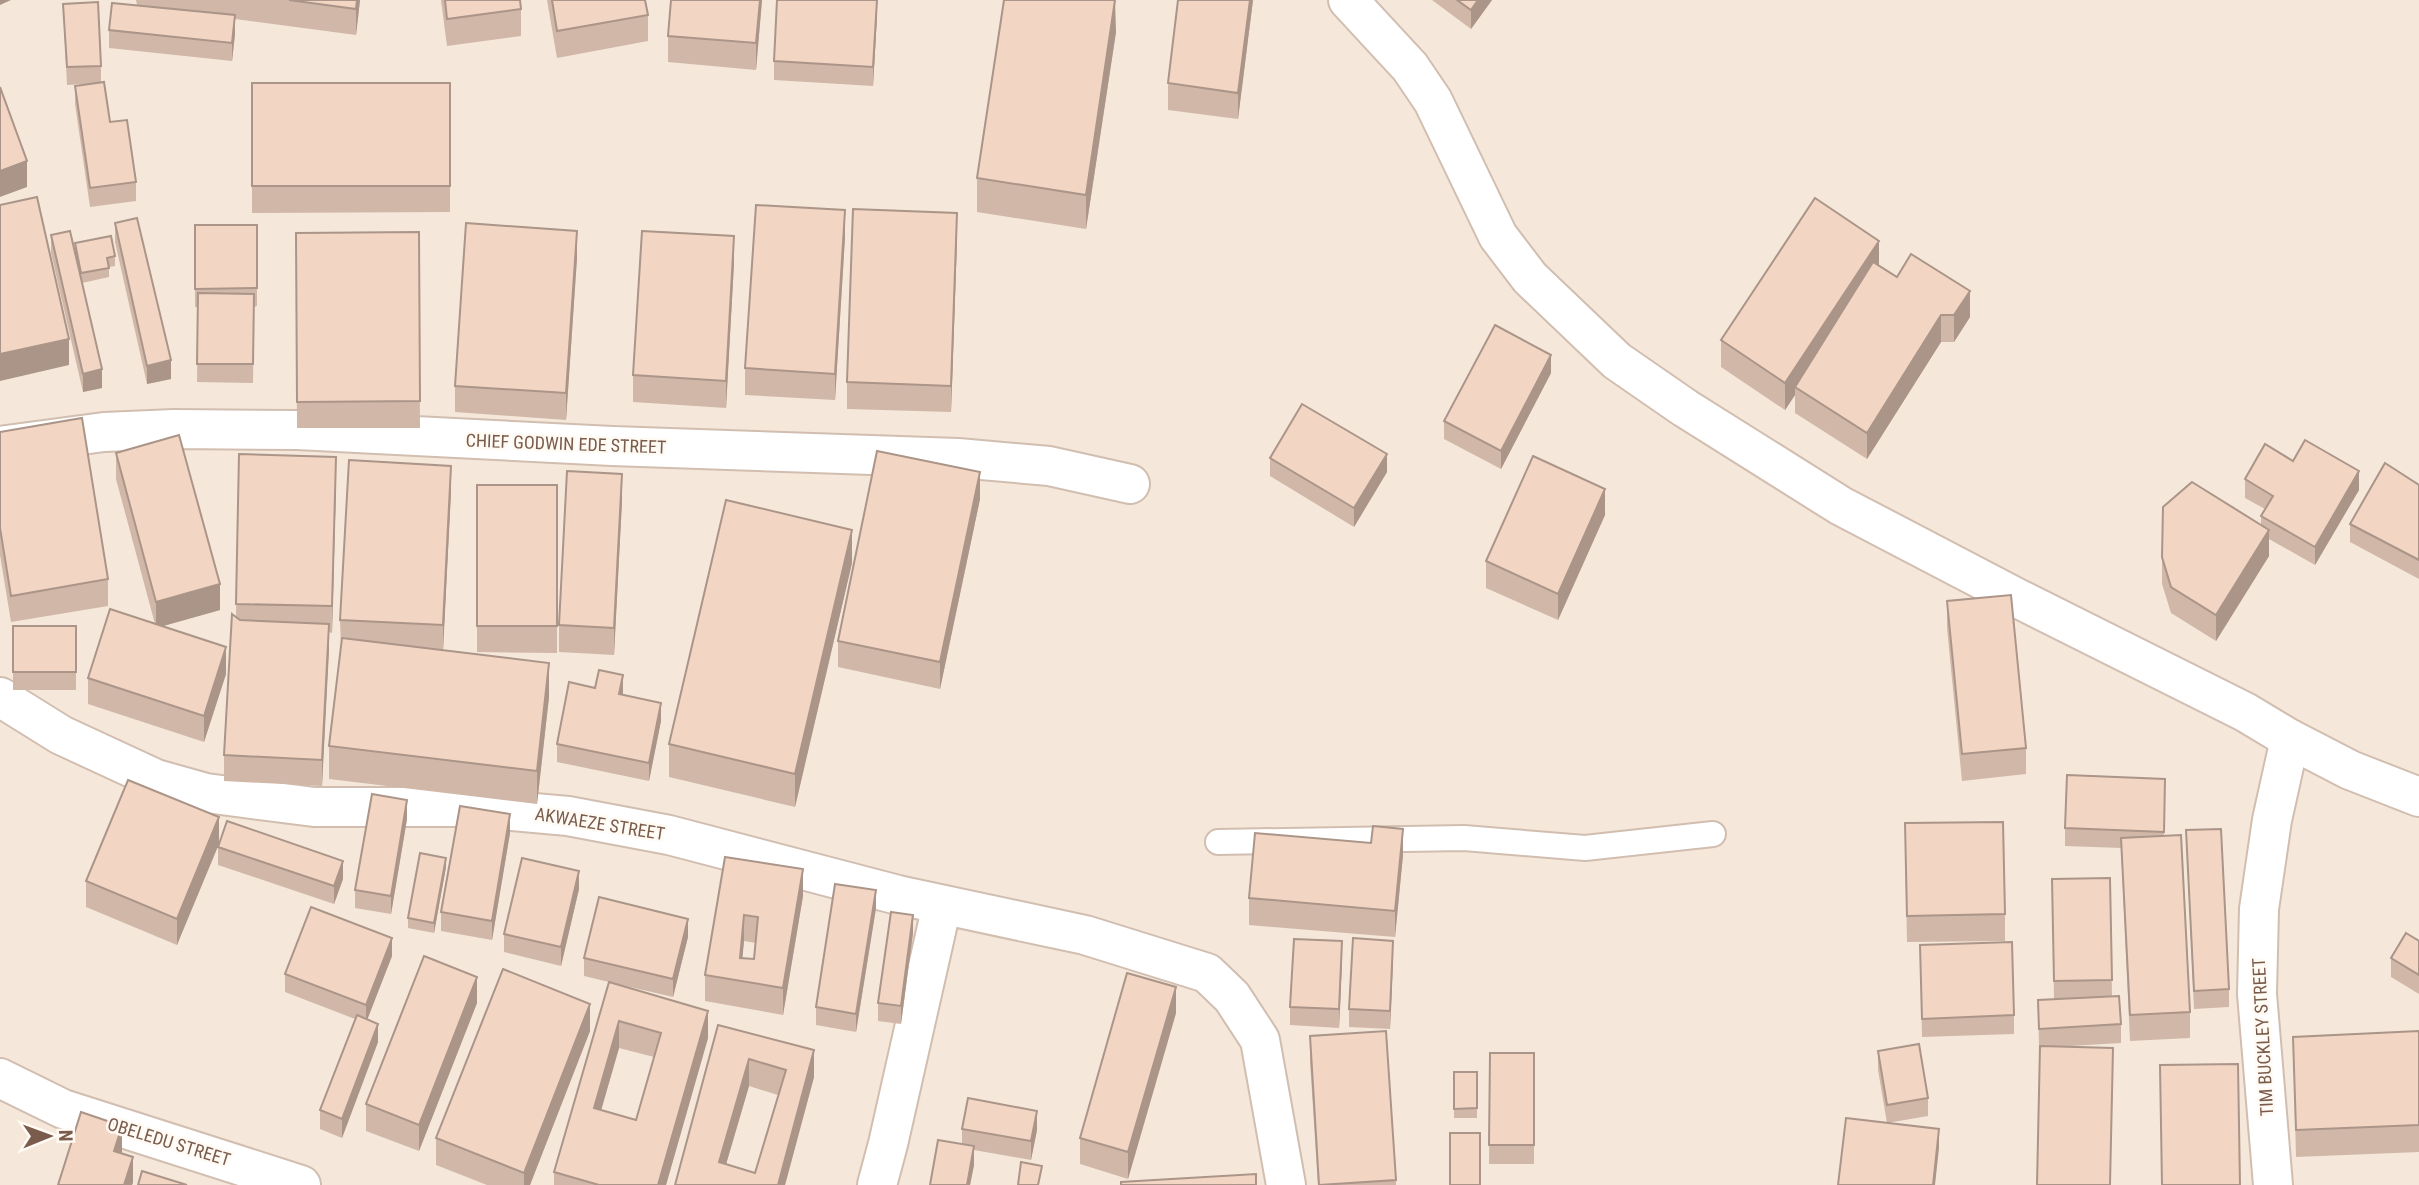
<svg xmlns="http://www.w3.org/2000/svg" width="2419" height="1185" viewBox="0 0 2419 1185" font-family="'Roboto Condensed',sans-serif">
<style>
.residential{fill:#f5e8da}
.lines{fill:none;stroke-linecap:round;stroke-linejoin:round}
.service-casing{stroke:#d1beb0;stroke-width:28}
.minor-casing{stroke:#d1beb0;stroke-width:42}
.service{stroke:#fff;stroke-width:24}
.minor{stroke:#fff;stroke-width:38}
.wall{fill:#d1b7a8;fill-rule:evenodd}
.shaded-wall{fill:#aa9588}
.building{fill:#f3d5c3;stroke:#aa9588;stroke-width:2;fill-rule:evenodd}
.labels{text-anchor:middle;stroke-width:5;stroke-linejoin:round;paint-order:stroke}
.street-label{font-size:18px;fill:#7a5c4d;stroke:#fffaf3}
</style>
<rect width="100%" height="100%" fill="#fdf6ec"/>
<!-- residential -->
<rect class="residential" x="0" y="0" width="2419" height="1185"/>
<g class="lines">
<!-- service casing -->
<g class="service-casing">
<polyline id="service" points="1218,842 1464,838 1585,848 1713,834"/>
</g>
<!-- minor casing -->
<g class="minor-casing">
<g id="minor">
<polyline points="1348,0 1410,67 1433,101 1498,236 1530,278 1617,361 1685,408 1841,506 2019,599 2245,712 2290,739"/>
<polyline points="0,446 104,432 174,429 297,430 612,446 958,458 1049,466 1130,484"/>
<polyline points="0,697 61,735 156,779 206,793 314,807 468,807 568,816 669,835 898,895 1085,935 1207,973 1232,997 1260,1040 1286,1185"/>
<polyline points="0,1078 63,1109 301,1185"/>
<polyline points="877,1185 888,1144 942,905"/>
<polyline points="2273,1185 2257,994 2259,909 2272,820 2290,739 2350,770 2419,797"/>
</g>
</g>
<!-- service -->
<use href="#service" class="service"/>
<!-- minor -->
<use href="#minor" class="minor"/>
</g>
<!-- wall -->
<g class="wall">
<polygon points="136,0 360,0 356,35 235,19 235,34 232,61 109,48 109,30 137,5"/>
<polygon points="441,0 520,0 521,9 521,36 447,46"/>
<polygon points="547,0 645,0 648,15 648,41 557,58"/>
<polygon points="762,0 756,70 668,62 668,36"/>
<polygon points="1253,0 1238,119 1168,110 1168,83"/>
<polygon points="1432,0 1492,0 1471,29"/>
<polygon points="63,4 101,66 101,83 110,122 136,182 136,201 90,207 75,104 75,86 87,84 67,85"/>
<polygon points="877,16 873,86 774,80 774,61"/>
<polygon points="1116,32 1086,229 977,212 977,178"/>
<polygon points="252,83 450,83 450,212 252,213"/>
<polygon points="115,223 171,379 147,384 115,242"/>
<polygon points="195,225 257,225 257,306 254,307 253,383 197,382 198,307 195,307"/>
<polygon points="419,232 420,428 297,428 296,233"/>
<polygon points="51,235 75,251 75,243 115,256 115,266 109,267 109,277 82,283 102,388 83,392 51,253"/>
<polygon points="845,237 835,400 745,395 745,368"/>
<polygon points="957,239 951,412 847,409 847,382"/>
<polygon points="577,258 566,420 455,412 455,386"/>
<polygon points="734,263 726,408 633,402 633,375"/>
<polygon points="1879,265 1897,277 1970,317 1954,342 1941,342 1867,459 1795,413 1795,395 1785,410 1721,367 1721,340"/>
<polygon points="1551,373 1501,469 1444,439 1444,421"/>
<polygon points="0,432 108,579 108,606 11,622 0,555"/>
<polygon points="116,453 220,610 163,626 226,674 204,742 88,704 88,678 155,624 116,479"/>
<polygon points="239,454 336,483 332,633 329,632 322,786 224,781 224,755 236,617"/>
<polygon points="1270,458 1387,472 1354,527 1270,476"/>
<polygon points="2293,461 2359,490 2315,565 2269,539 2269,556 2216,641 2171,613 2162,584 2162,557 2261,525 2261,516 2265,509 2245,498 2245,479"/>
<polygon points="477,485 557,485 557,653 477,652"/>
<polygon points="2419,485 2419,579 2350,542 2350,524"/>
<polygon points="451,492 443,650 549,697 537,804 329,779 329,746 341,646 340,620"/>
<polygon points="980,499 940,689 838,667 838,641"/>
<polygon points="622,501 614,655 559,652 559,625"/>
<polygon points="1605,515 1558,620 1486,588 1486,561"/>
<polygon points="852,563 795,807 669,777 669,744"/>
<polygon points="1947,601 2026,748 2026,774 1962,781 1947,628"/>
<rect x="13" y="626" width="63" height="64"/>
<polygon points="661,721 649,781 557,762 557,744"/>
<polygon points="2165,797 2164,836 2190,1012 2190,1038 2130,1041 2121,848 2065,846 2065,828"/>
<polygon points="219,817 177,945 86,907 86,881"/>
<polygon points="407,819 391,914 355,908 355,890"/>
<polygon points="2186,830 2229,989 2229,1007 2194,1009"/>
<polygon points="510,833 492,940 441,931 441,912"/>
<polygon points="1371,843 1403,855 1395,937 1249,925 1249,898"/>
<polygon points="218,847 343,879 334,904 218,865"/>
<polygon points="1905,850 2005,914 2005,941 1907,942"/>
<path d="M725,857L803,896L783,1015L705,1001V975ZM744,941L756,943L754,959L742,958Z"/>
<polygon points="446,867 434,933 408,928 408,918"/>
<polygon points="2110,878 2112,996 2121,1024 2121,1043 2053,1047 2113,1075 2110,1185 2037,1185 2040,1047 2039,1047 2038,1000 2054,999 2052,879"/>
<polygon points="579,889 561,966 504,952 504,934"/>
<polygon points="876,908 856,1032 816,1025 816,1007"/>
<polygon points="913,933 901,1024 878,1021 878,1003"/>
<path d="M688,937L673,997L609,982L708,1038L666,1185H554V1172L609,982L584,976V958ZM619,1048L654,1057L636,1120L601,1110Z"/>
<polygon points="2419,941 2419,994 2391,977 2391,958"/>
<polygon points="1920,945 2014,1015 2014,1034 1922,1037"/>
<polygon points="392,956 367,1019 378,1042 342,1138 320,1129 320,1110 355,1019 285,992 285,974"/>
<polygon points="1393,959 1390,1029 1349,1027 1349,1009"/>
<polygon points="1342,960 1339,1028 1290,1025 1290,1007"/>
<polygon points="477,1003 419,1151 366,1131 366,1104"/>
<polygon points="1176,1013 1128,1179 1080,1164 1080,1138"/>
<path d="M718,1025L814,1077L785,1185H675ZM749,1086L778,1095L755,1173L726,1164Z"/>
<polygon points="590,1031 530,1185 487,1185 436,1165 436,1138"/>
<polygon points="2419,1031 2419,1152 2296,1157 2293,1037"/>
<polygon points="1310,1036 1396,1180 1396,1185 1318,1185 1310,1062"/>
<polygon points="1878,1051 1928,1098 1928,1116 1887,1123 1939,1148 1887,1123 1878,1070"/>
<polygon points="1490,1053 1534,1053 1534,1164 1489,1164"/>
<rect x="1454" y="1072" width="23" height="46"/>
<polygon points="962,1129 1037,1130 1031,1160 974,1150 974,1165 970,1185 930,1185 962,1144"/>
</g>
<!-- shaded-wall -->
<g class="shaded-wall">
<polygon points="0,0 11,0 0,5"/>
<polygon points="357,0 360,0 356,35 356,9"/>
<polygon points="760,0 762,0 756,70 756,43"/>
<polygon points="877,0 877,16 873,86 873,67"/>
<polygon points="1115,0 1116,32 1086,229 1086,195"/>
<polygon points="1250,0 1253,0 1238,119 1238,93"/>
<polygon points="1478,0 1492,0 1471,29 1471,10"/>
<polygon points="235,15 235,34 232,61 232,43"/>
<polygon points="27,161 27,187 0,197 0,171"/>
<polygon points="845,210 845,237 835,400 835,374"/>
<polygon points="957,213 957,239 951,412 951,386"/>
<polygon points="577,231 577,258 566,420 566,393"/>
<polygon points="734,236 734,263 726,408 726,381"/>
<polygon points="1879,241 1879,268 1795,387 1795,395 1785,410 1785,383"/>
<polygon points="1970,291 1970,317 1954,342 1954,315"/>
<polygon points="1941,315 1941,342 1867,459 1867,433"/>
<polygon points="69,339 69,365 0,381 0,354"/>
<polygon points="1551,355 1551,373 1501,469 1501,451"/>
<polygon points="171,360 171,379 147,384 147,366"/>
<polygon points="102,369 102,388 83,392 83,374"/>
<polygon points="1387,454 1387,472 1354,527 1354,508"/>
<polygon points="336,457 336,483 332,633 332,606"/>
<polygon points="451,466 451,492 443,651 443,625"/>
<polygon points="2359,471 2359,490 2315,565 2315,547"/>
<polygon points="980,472 980,499 940,689 940,662"/>
<polygon points="622,474 622,501 614,655 614,628"/>
<polygon points="1605,489 1605,515 1558,620 1558,594"/>
<polygon points="852,530 852,563 795,807 795,774"/>
<polygon points="2269,530 2269,556 2216,641 2216,615"/>
<polygon points="220,584 220,610 156,628 156,602"/>
<polygon points="329,624 329,651 322,786 322,760"/>
<polygon points="226,647 226,674 204,742 204,716"/>
<polygon points="549,663 549,697 537,804 537,771"/>
<polygon points="623,675 623,693 619,713 619,694"/>
<polygon points="661,703 661,721 649,781 649,763"/>
<polygon points="407,800 407,819 391,914 391,896"/>
<polygon points="510,814 510,833 492,940 492,921"/>
<polygon points="219,817 219,844 177,945 177,919"/>
<polygon points="1403,829 1403,855 1395,937 1395,911"/>
<polygon points="446,858 446,867 434,933 434,923"/>
<polygon points="343,861 343,879 334,904 334,886"/>
<polygon points="803,869 803,896 783,1015 783,988"/>
<polygon points="579,871 579,889 561,966 561,947"/>
<polygon points="876,890 876,908 856,1032 856,1014"/>
<polygon points="744,915 744,941 740,984 740,958"/>
<polygon points="913,915 913,933 901,1024 901,1006"/>
<polygon points="688,919 688,937 673,997 673,979"/>
<polygon points="392,938 392,956 366,1023 366,1005"/>
<polygon points="1342,941 1342,960 1339,1028 1339,1009"/>
<polygon points="1393,941 1393,959 1390,1029 1390,1011"/>
<polygon points="477,977 477,1003 419,1151 419,1125"/>
<polygon points="1176,987 1176,1013 1128,1179 1128,1152"/>
<polygon points="590,1004 590,1031 530,1185 524,1185 524,1173"/>
<polygon points="708,1011 708,1038 666,1185 658,1185"/>
<polygon points="619,1021 619,1048 594,1135 594,1108"/>
<polygon points="378,1024 378,1042 342,1138 342,1119"/>
<polygon points="814,1050 814,1077 785,1185 778,1185"/>
<polygon points="749,1059 749,1086 720,1185 719,1162"/>
<polygon points="1037,1111 1037,1130 1031,1160 1031,1141"/>
<polygon points="122,1126 122,1152 114,1178 114,1151"/>
<polygon points="1939,1129 1939,1148 1935,1185 1933,1185"/>
<polygon points="974,1146 974,1165 970,1185 967,1185"/>
<polygon points="133,1157 133,1183 132,1185 124,1185"/>
</g>
<!-- building -->
<g class="building">
<polygon points="289,0 357,0 356,9"/>
<polygon points="445,0 520,0 521,9 447,19"/>
<polygon points="552,0 645,0 648,15 557,31"/>
<polygon points="671,0 760,0 756,43 668,36"/>
<polygon points="777,0 877,0 873,67 774,61"/>
<polygon points="1004,0 1115,0 1086,195 977,178"/>
<polygon points="1178,0 1250,0 1238,93 1168,83"/>
<polygon points="1457,0 1478,0 1471,10"/>
<polygon points="98,2 101,66 67,67 63,4"/>
<polygon points="112,3 235,15 232,43 109,30"/>
<polygon points="104,82 110,122 127,120 136,182 90,188 75,86"/>
<rect x="252" y="83" width="198" height="103"/>
<polygon points="0,87 27,161 0,171"/>
<polygon points="37,197 69,339 0,354 0,205"/>
<polygon points="1815,198 1879,241 1785,383 1721,340"/>
<polygon points="756,205 845,210 835,374 745,368"/>
<polygon points="853,209 957,213 951,386 847,382"/>
<polygon points="137,218 171,360 147,366 115,223"/>
<polygon points="466,223 577,231 566,393 455,386"/>
<polygon points="195,225 257,225 257,288 195,289"/>
<polygon points="70,231 102,369 83,374 51,235"/>
<polygon points="642,231 734,236 726,381 633,375"/>
<polygon points="419,232 420,401 297,402 296,233"/>
<polygon points="111,236 115,256 107,258 109,268 81,273 75,243"/>
<polygon points="1911,254 1970,291 1954,315 1941,315 1867,433 1795,387 1873,262 1897,277"/>
<polygon points="198,293 254,294 253,364 197,364"/>
<polygon points="1495,325 1551,355 1501,451 1444,421"/>
<polygon points="1302,404 1387,454 1354,508 1270,458"/>
<polygon points="82,418 108,579 11,596 0,528 0,432"/>
<polygon points="179,435 220,584 156,602 116,453"/>
<polygon points="2305,440 2359,471 2315,547 2261,516 2273,496 2245,479 2265,444 2293,461"/>
<polygon points="877,451 980,472 940,662 838,641"/>
<polygon points="239,454 336,457 332,606 236,604"/>
<polygon points="1533,456 1605,489 1558,594 1486,561"/>
<polygon points="349,460 451,466 443,625 340,620"/>
<polygon points="2385,463 2419,485 2419,560 2350,524"/>
<polygon points="567,471 622,474 614,628 559,625"/>
<polygon points="2192,482 2269,530 2216,615 2171,587 2162,557 2163,507"/>
<rect x="477" y="485" width="80" height="141"/>
<polygon points="726,500 852,530 795,774 669,744"/>
<polygon points="2011,595 2026,748 1962,754 1947,601"/>
<polygon points="110,609 226,647 204,716 88,678"/>
<polygon points="232,614 240,620 329,624 322,760 224,755"/>
<rect x="13" y="626" width="63" height="46"/>
<polygon points="342,638 549,663 537,771 329,746"/>
<polygon points="599,670 623,675 619,694 661,703 649,763 557,744 569,682 595,688"/>
<polygon points="2067,775 2165,779 2164,832 2065,828"/>
<polygon points="128,780 219,817 177,919 86,881"/>
<polygon points="372,794 407,800 391,896 355,890"/>
<polygon points="460,806 510,814 492,921 441,912"/>
<polygon points="227,821 343,861 334,886 218,847"/>
<polygon points="2003,822 2005,914 1907,916 1905,823"/>
<polygon points="1373,826 1403,829 1395,911 1249,898 1255,833 1371,843"/>
<polygon points="2221,829 2229,989 2194,991 2186,830"/>
<polygon points="2181,835 2190,1012 2130,1015 2121,838"/>
<polygon points="420,853 446,858 434,923 408,918"/>
<path d="M725,857L803,869L783,988L705,975ZM744,915L758,917L754,959L740,958Z"/>
<polygon points="522,858 579,871 561,947 504,934"/>
<polygon points="2110,878 2112,980 2054,981 2052,879"/>
<polygon points="835,884 876,890 856,1014 816,1007"/>
<polygon points="599,897 688,919 673,979 584,958"/>
<polygon points="311,907 392,938 366,1005 285,974"/>
<polygon points="891,912 913,915 901,1006 878,1003"/>
<polygon points="2406,933 2419,941 2419,975 2391,958"/>
<polygon points="1353,938 1393,941 1390,1011 1349,1009"/>
<polygon points="1294,939 1342,941 1339,1009 1290,1007"/>
<polygon points="2012,942 2014,1015 1922,1019 1920,945"/>
<polygon points="424,956 477,977 419,1125 366,1104"/>
<polygon points="503,969 590,1004 524,1173 436,1138"/>
<polygon points="1127,973 1176,987 1128,1152 1080,1138"/>
<path d="M609,982L708,1011L658,1185H599L554,1172ZM619,1021L661,1033L636,1120L594,1108Z"/>
<polygon points="2119,996 2121,1024 2039,1029 2038,1000"/>
<polygon points="357,1015 378,1024 342,1119 320,1110"/>
<path d="M718,1025L814,1050L778,1185H675ZM749,1059L786,1070L755,1173L719,1162Z"/>
<polygon points="1386,1031 1396,1180 1319,1185 1310,1036"/>
<polygon points="2419,1031 2419,1125 2296,1130 2293,1037"/>
<polygon points="1919,1044 1928,1098 1887,1105 1878,1051"/>
<polygon points="2040,1046 2113,1048 2110,1185 2037,1185"/>
<polygon points="1490,1053 1534,1053 1534,1145 1489,1145"/>
<polygon points="2238,1064 2240,1185 2162,1185 2160,1065"/>
<polygon points="1454,1072 1477,1072 1477,1108 1454,1109"/>
<polygon points="968,1098 1037,1111 1031,1141 962,1129"/>
<polygon points="81,1112 122,1126 114,1151 133,1157 124,1185 58,1185"/>
<polygon points="1846,1118 1939,1129 1933,1185 1838,1185"/>
<rect x="1450" y="1133" width="30" height="52"/>
<polygon points="938,1140 974,1146 967,1185 930,1185"/>
<polygon points="1021,1162 1042,1166 1038,1185 1018,1185"/>
<polygon points="142,1171 187,1185 138,1185"/>
<polygon points="1256,1174 1256,1185 1121,1185 1121,1182"/>
</g>
<g class="labels">
<!-- street labels -->
<g class="street-label">
<text transform="translate(566 444) rotate(2)" y="6">CHIEF GODWIN EDE STREET</text>
<text transform="translate(600 824) rotate(9)" y="6">AKWAEZE STREET</text>
<text transform="translate(2263 1037) rotate(-93)" y="6">TIM BUCKLEY STREET</text>
<text transform="translate(169 1142) rotate(17)" y="6">OBELEDU STREET</text>
</g>
</g>
<!-- north arrow -->
<g transform="translate(49 1136) rotate(89)" stroke="#fffaf3" stroke-width="5" paint-order="stroke">
<path d="M0-5L12 26L0 18L-12 26Z" fill="#7a5c4d"/>
<text y="-10" font-size="19" font-weight="bold" text-anchor="middle" fill="#7a5c4d">N</text>
</g>
</svg>
